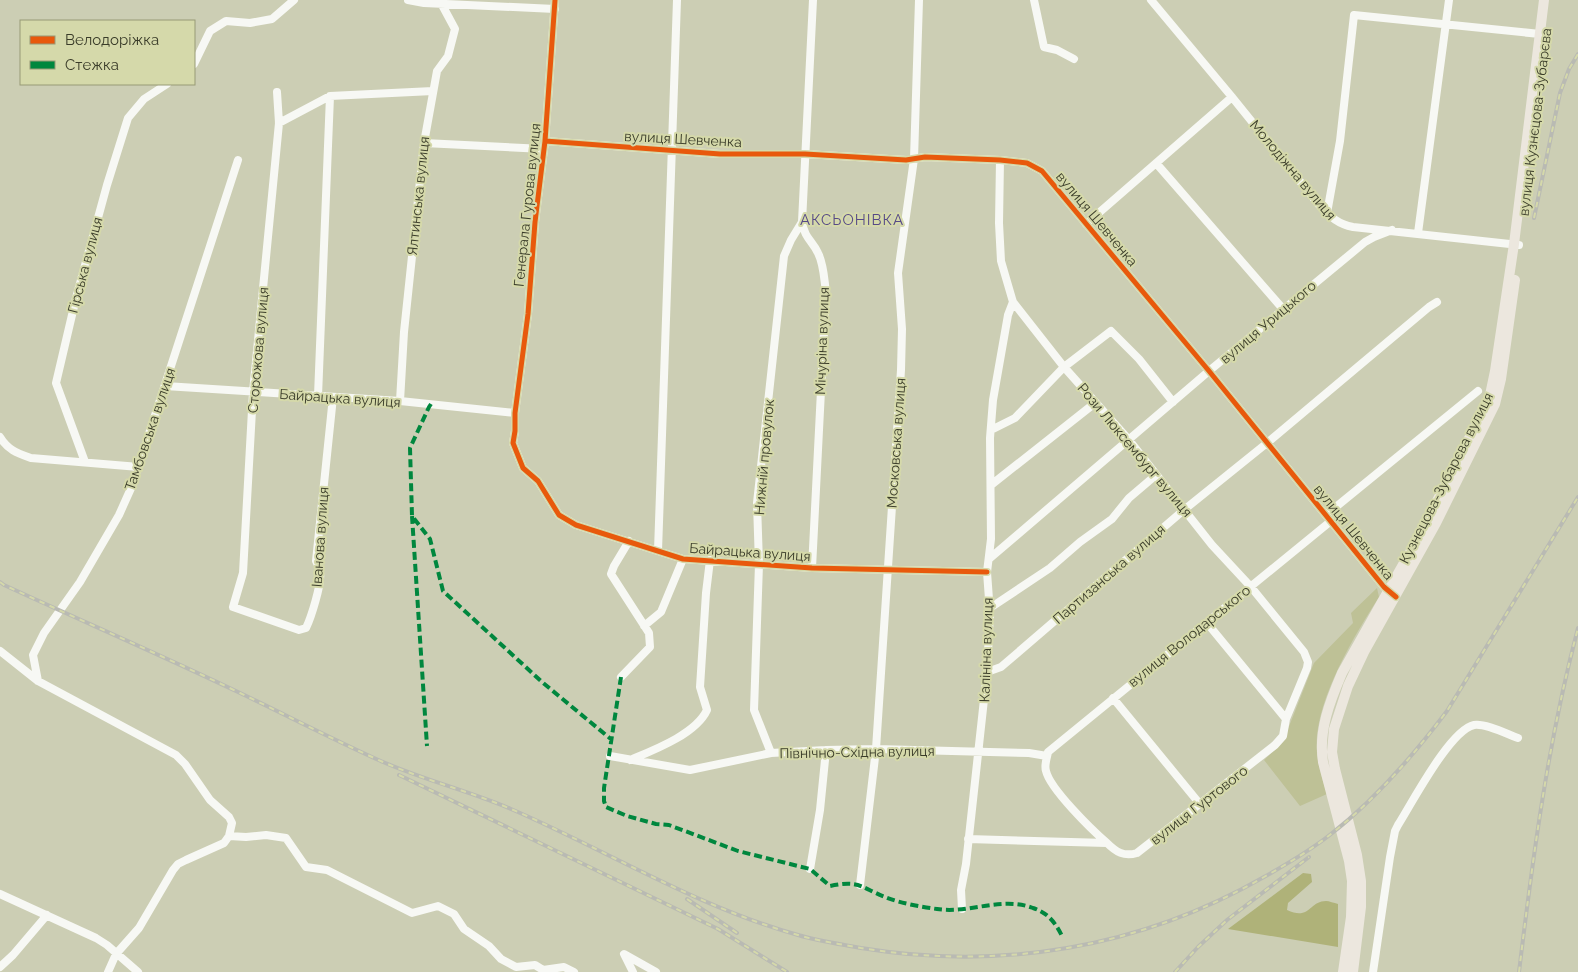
<svg xmlns="http://www.w3.org/2000/svg" width="1578" height="972" viewBox="0 0 1578 972" font-family="Raleway,sans-serif">
  <rect width="100%" height="100%" fill="#ccceb4"/>
  <path fill="#bec196" d="M1377 588 1379 597C1354 636 1312 705 1317 753 1318 767 1323 781 1327 794L1300 806 1264 760 1277 748 1286 734 1314 663 1353 623 1351 613Z"/>
  <path fill="#afb279" d="M1303 873 1311 874 1312 882 1288 903 1287 910C1310 921 1309 901 1326 901 1329 901 1334 903 1338 904V947L1228 929Z"/>
  <g fill="none" stroke-linecap="round" stroke-linejoin="round">
    <path stroke="#f7f8f4" stroke-width="8" d="M408 0 424 3 555 9
      M555 0 545 141 535 222 528 314 515 413V431L513 443 523 468 538 481 559 515 576 525 683 559 812 568 987 572
      M1034 0 1044 47 1057 50 1074 59
      M1151 0 1232 97 1319 205C1330 216 1337 224 1353 227L1519 245
      M194 64 210 31 226 21 250 23 272 19 294 0
      M277 92 279 123 253 392 243 573 233 607 299 630 306 628C311 618 322 583 320 573 320 569 318 565 316 561L333 397
      M279 123 330 96 433 91
      M545 141 720 154H805L906 160 925 157 1000 160 1027 163 1042 171 1209 371 1384 587 1392 594
      M424 143 544 149
      M1000 160 999 223 1001 261 1013 302 1064 367 1129 440 1212 545 1251 587 1304 652 1308 662 1307 668 1286 719
      M1156 163 1283 309
      M1327 213 1340 141 1354 15 1540 34
      M1086 224 1232 97
      M1418 233 1449 0
      M165 386 400 401 515 413
      M318 396 330 96
      M400 401 404 332 424 143 437 71 448 56 455 29 441 3V0
      M991 430 1015 418 1064 367 1111 331 1139 359 1173 402
      M0 437C8 450 17 453 31 458L139 467
      M85 462 56 383 76 298 107 185 128 118 144 99 167 84
      M991 485 1095 403
      M1326 515 1478 391
      M658 551 677 0
      M989 559 1209 371 1365 242 1374 237 1392 230
      M812 568 826 292C824 279 824 265 818 253 812 240 805 239 802 222L813 0
      M990 608 1050 568 1080 542 1112 519 1129 498 1156 475
      M644 626 661 612 683 559
      M0 651 38 681 176 755 185 764 210 800 229 817 232 823 229 836 224 843 186 860 178 864 173 870 139 928 116 954 108 972
      M987 672 1001 667 1185 509 1267 443 1429 307 1437 302
      M621 677 650 647 649 633 611 574 614 566 629 541
      M38 681 33 655 44 633 80 582 119 515 132 486 238 160
      M1113 698 1199 803
      M771 753 754 710 759 564 757 503 784 256 791 240 802 222
      M610 756 690 770 771 753 826 750 876 749 1029 753 1047 756
      M630 760C654 750 696 734 707 710L700 687 706 593 710 560
      M229 836 246 837 266 835 286 838 306 867 327 870 412 913 438 906 454 914 464 929 489 946 501 959 516 967 535 965 543 970 564 967 574 972
      M968 839 1107 843C1116 852 1124 857 1137 853L1275 745 1283 736 1286 719 1207 623
      M1107 843C1092 830 1050 789 1046 771 1044 765 1047 758 1048 752L1331 521
      M810 869 820 810 826 750
      M860 885 876 749 901 370 902 329 898 273 914 159 919 0
      M0 894 96 938 107 945 138 972
      M962 909 961 890 966 864 987 672 990 613 987 572 991 539 990 438 993 400 1008 315 1013 302
      M0 967 13 955 47 915
      M633 972 624 954 656 972
      M1373 972 1390 857 1395 831 1398 825C1412 803 1450 730 1474 725 1485 723 1507 734 1518 738"/>
    <path stroke="#ece7de" stroke-width="10" d="M1343 972 1351 917 1352 881 1349 861 1323 762C1318 731 1330 701 1342 673L1418 538 1480 417 1490 395 1495 371 1514 244 1544 0
      M1353 972 1361 907V881L1357 855 1335 769 1332 752 1334 729 1348 686 1364 652 1436 523 1495 404 1501 379 1515 280"/>
    <defs>
      <path id="rail" d="M1534 218 1560 93 1569 69 1578 54
        M0 582 4 585C82 621 161 655 238 692 286 715 334 740 383 762 424 780 469 791 511 809 606 850 697 907 798 935 818 941 840 944 861 948 1001 971 1140 948 1264 877 1287 864 1311 850 1331 834 1376 799 1413 756 1447 711L1578 497
        M399 775 718 929 787 972
        M687 899 737 933
        M1175 972 1198 947 1227 920 1309 857
        M1519 972C1533 856 1548 741 1578 628"/>
    </defs>
    <use href="#rail" stroke="#b9bab3" stroke-width="4"/>
    <use href="#rail" stroke="#d5d9aa" stroke-width="2" stroke-dasharray="5.5" stroke-linecap="butt"/>
    <path stroke="#00873e" stroke-width="4" stroke-dasharray="8 4" stroke-linecap="butt" d="M431 404 429 407 410 448 412 516 430 539 443 591 542 682 612 740
      M412 516 427 746
      M621 677 604 788V801L606 807 627 816 656 824 669 825 738 851 810 869 830 886C860 880 860 887 885 897 899 903 922 907 937 909 969 914 1001 896 1033 908 1048 913 1055 922 1062 936"/>
    <defs>
      <path id="cycleway" d="M555 0 545 141 535 222 528 314 515 413V431L513 443 523 468 538 481 559 515 576 525 683 559 812 568 987 572
        M545 141 720 154H805L906 160 925 157 1000 160 1027 163 1042 171 1209 371 1384 587 1396 597"/>
    </defs>
    <use href="#cycleway" stroke="#d5d9aa" stroke-width="8"/>
    <use href="#cycleway" stroke="#e8590c" stroke-width="5"/>
  </g>
  <g text-anchor="middle" stroke-width="4" stroke-linejoin="round" paint-order="stroke">
    <g font-size="14" fill="#3a3c29" stroke="#d5d9aa">
      <text transform="translate(1535 122) rotate(-83)" y="5">вулиця Кузнєцова-Зубарєва</text>
      <text transform="translate(683 139) rotate(3)" y="5">вулиця Шевченка</text>
      <text transform="translate(1293 170) rotate(50)" y="5">Молодіжна вулиця</text>
      <text transform="translate(418 196) rotate(-84)" y="5">Ялтинська вулиця</text>
      <text transform="translate(527 205) rotate(-84)" y="5">Генерала Гурова вулиця</text>
      <text transform="translate(1097 219) rotate(50)" y="5">вулиця Шевченка</text>
      <text transform="translate(85 265) rotate(-75)" y="5">Гірська вулиця</text>
      <text transform="translate(1268 322) rotate(-40)" y="5">вулиця Урицького</text>
      <text transform="translate(822 341) rotate(-88)" y="5">Мічуріна вулиця</text>
      <text transform="translate(258 350) rotate(-85)" y="5">Сторожова вулиця</text>
      <text transform="translate(340 398) rotate(4)" y="5">Байрацька вулиця</text>
      <text transform="translate(150 429) rotate(-71)" y="5">Тамбовська вулиця</text>
      <text transform="translate(896 443) rotate(-86)" y="5">Московська вулиця</text>
      <text transform="translate(1135 450) rotate(50)" y="5">Рози Люксембург вулиця</text>
      <text transform="translate(764 457) rotate(-85)" y="5">Нижній провулок</text>
      <text transform="translate(1446 478) rotate(-63)" y="5">Кузнецова-Зубарєва вулиця</text>
      <text transform="translate(1354 532) rotate(51)" y="5">вулиця Шевченка</text>
      <text transform="translate(320 537) rotate(-86)" y="5">Іванова вулиця</text>
      <text transform="translate(750 552) rotate(4)" y="5">Байрацька вулиця</text>
      <text transform="translate(1109 574) rotate(-41)" y="5">Партизанська вулиця</text>
      <text transform="translate(1189 636) rotate(-39)" y="5">вулиця Володарського</text>
      <text transform="translate(986 650) rotate(-88)" y="5">Калініна вулиця</text>
      <text transform="translate(857 752) rotate(-1)" y="5">Північно-Східна вулиця</text>
      <text transform="translate(1199 805) rotate(-38)" y="5">вулиця Гуртового</text>
    </g>
    <g font-size="15" letter-spacing="1" fill="#564987" stroke="#d5d9aa">
      <text x="852" y="225">АКСЬОНІВКА</text>
    </g>
  </g>
  <rect x="20" y="20" width="175" height="65" fill="#d5d9aa" stroke="#979a76"/>
  <rect x="30" y="36" width="25" height="8" fill="#e8590c" stroke="#979a76"/>
  <text x="65" y="45" font-size="15" fill="#3a3c29">Велодоріжка</text>
  <rect x="30" y="61" width="25" height="8" fill="#00873e" stroke="#979a76"/>
  <text x="65" y="70" font-size="15" fill="#3a3c29">Стежка</text>
</svg>
